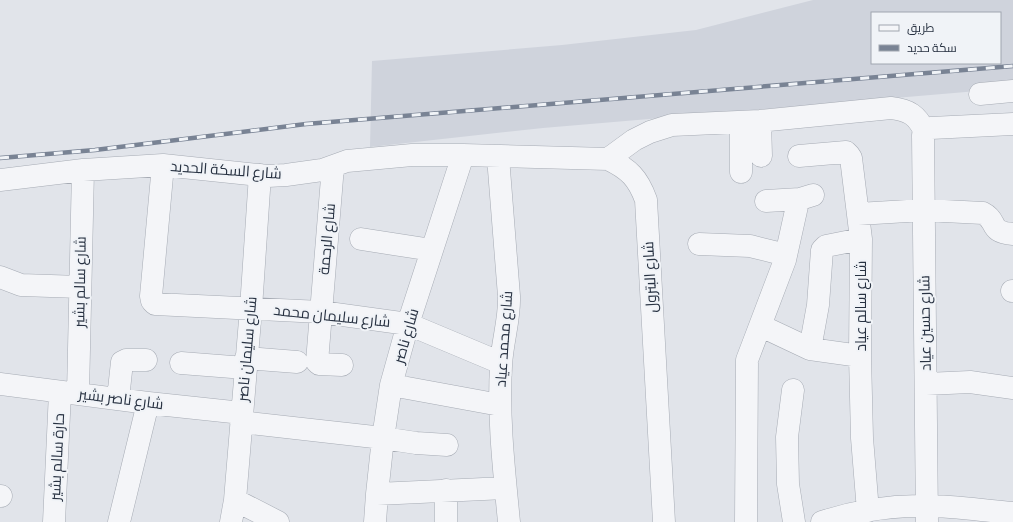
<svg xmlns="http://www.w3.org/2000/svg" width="1013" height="522" viewBox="0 0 1013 522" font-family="Commissioner,Cairo,sans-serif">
  <rect width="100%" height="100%" fill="#e1e4ea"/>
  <path fill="#cfd3dc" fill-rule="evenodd" d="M813 0H1013V88L543 128 370 147 372 61 562 45 696 30ZM872 13H1000V63H872Z"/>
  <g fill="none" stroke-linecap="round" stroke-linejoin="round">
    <defs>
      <path id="minor" d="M980 94 1013 91
        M760 121 761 156
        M741 122V172
        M799 156 846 152 849 155 851 158 861 239 860 356 862 438 868 511
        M498 157 509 296C510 319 502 342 501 366 498 418 504 470 509 522
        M608 159 634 140 650 132 672 125 760 121 891 108C909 110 917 115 925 132
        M163 165 151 296 152 301 155 304 321 312 408 324 501 363
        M333 166 317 362 319 364 342 365
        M0 180 83 170 163 165 268 176 286 175 322 170 347 161 412 155H463L608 159C629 169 638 178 646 200L664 522
        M766 201 800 199
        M858 214 924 210 983 213C999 221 987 232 1013 234
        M361 239 432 250
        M699 244 750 246 786 255
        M0 277 21 285 80 287
        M1012 291H1013
        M761 326 810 349 860 356
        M810 349 818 305 822 250 826 246 861 239
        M246 358 297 362
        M181 363 245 368
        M0 384 148 403 242 413
        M926 384 970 382 1013 388
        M391 385 500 405
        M793 390 787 437 788 484 794 522
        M78 394 83 170
        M118 399 122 362 126 360H146
        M241 422 383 438 416 443 447 445
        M377 494 505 488
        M0 496H1
        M235 500 278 522
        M54 522 60 392
        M119 522 148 403
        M231 522 235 500 251 308 260 175
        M375 522 377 494 383 438 391 385 408 324 463 155
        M446 522V490
        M746 522 747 360 785 260 797 206 800 199 813 195
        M822 522C855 511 893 505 927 506 956 506 985 511 1013 513
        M927 522 923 135 927 129 931 128 1013 124"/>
    </defs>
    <use href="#minor" stroke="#a6abb4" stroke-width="23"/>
    <use href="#minor" stroke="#f4f5f8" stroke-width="22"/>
    <defs>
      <path id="rail" d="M0 158 95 150 306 124 1013 66"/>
    </defs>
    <use href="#rail" stroke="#798394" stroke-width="4.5"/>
    <use href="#rail" stroke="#f0f3f7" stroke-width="3" stroke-dasharray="9" stroke-linecap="butt"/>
  </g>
  <g text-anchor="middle" stroke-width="4" stroke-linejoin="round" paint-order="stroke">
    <g font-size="15" fill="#283242" stroke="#f0f3f7">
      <text transform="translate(226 170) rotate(4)" y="5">شارع السكة الحديد</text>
      <text transform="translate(327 239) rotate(-85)" y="5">شارع الرحمة</text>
      <text transform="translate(650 277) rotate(-93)" y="5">شارع البترول</text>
      <text transform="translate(80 282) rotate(-89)" y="5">شارع سالم بشير</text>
      <text transform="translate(861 306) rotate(-90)" y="5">شارع سالم عياد</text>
      <text transform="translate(332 316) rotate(6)" y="5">شارع سليمان محمد</text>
      <text transform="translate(925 323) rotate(-91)" y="5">شارع حسين عياد</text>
      <text transform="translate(406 336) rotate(-74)" y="5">شارع ناصر</text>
      <text transform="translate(504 339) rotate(-86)" y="5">شارع محمد عياد</text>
      <text transform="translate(247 349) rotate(-85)" y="5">شارع سليمان ناصر</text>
      <text transform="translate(121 399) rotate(7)" y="5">شارع ناصر بشير</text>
      <text transform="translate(57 457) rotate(-87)" y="5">حارة سالم بشير</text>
    </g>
  </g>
  <rect x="871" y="12" width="130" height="52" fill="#f0f3f7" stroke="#a0a6af"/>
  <rect x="879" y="25" width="20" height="6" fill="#f4f5f8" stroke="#a0a6af"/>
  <text x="907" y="32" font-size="12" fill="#283242">طريق</text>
  <rect x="879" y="45" width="20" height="6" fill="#798394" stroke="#a0a6af"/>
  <text x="907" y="52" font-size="12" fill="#283242">سكة حديد</text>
</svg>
